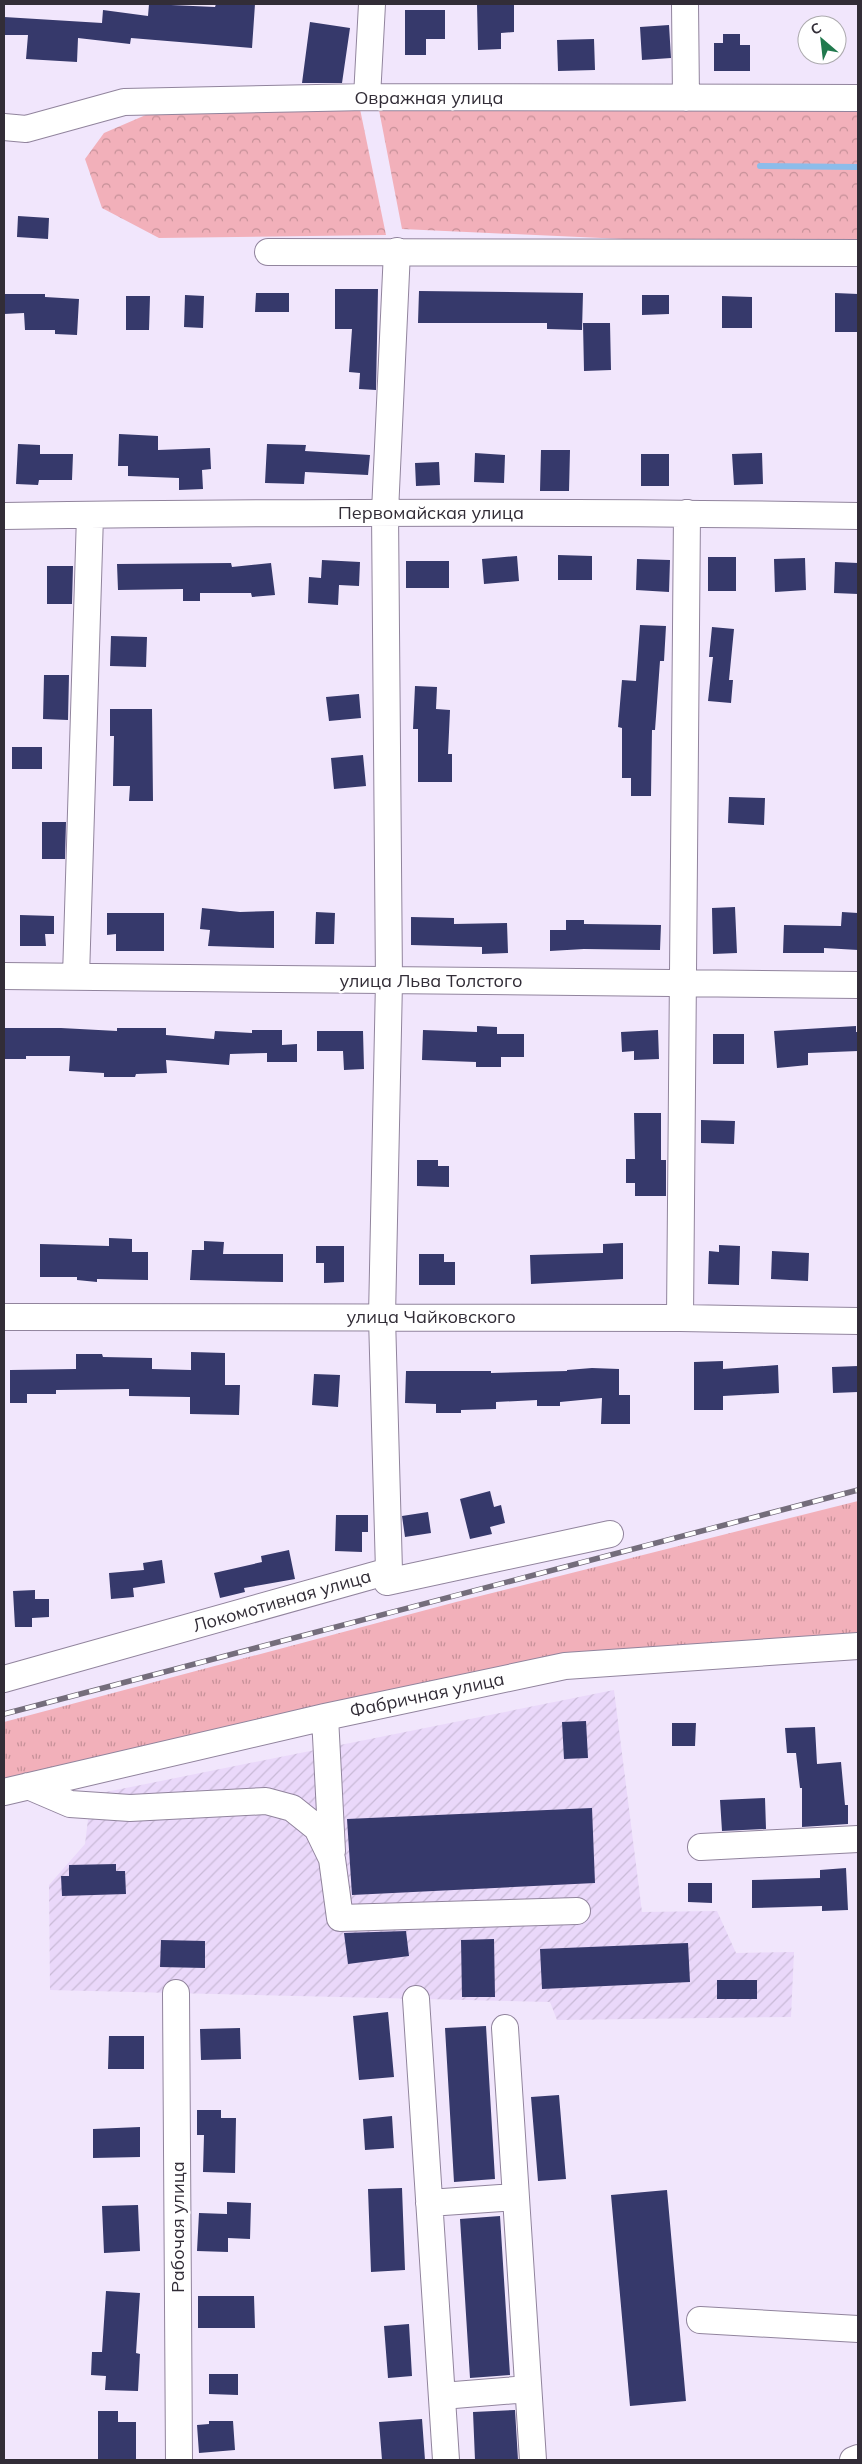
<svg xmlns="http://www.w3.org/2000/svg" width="862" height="2464" viewBox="0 0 862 2464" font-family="Mulish,sans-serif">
  <defs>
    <pattern id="industrial-furrows" width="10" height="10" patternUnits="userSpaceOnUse" patternTransform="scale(1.25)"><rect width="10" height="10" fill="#ead8fa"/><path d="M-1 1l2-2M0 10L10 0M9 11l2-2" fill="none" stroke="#c9bad7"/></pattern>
    <pattern id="grass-tufts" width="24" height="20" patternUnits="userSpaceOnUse" patternTransform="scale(1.25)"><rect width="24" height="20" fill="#f2b0ba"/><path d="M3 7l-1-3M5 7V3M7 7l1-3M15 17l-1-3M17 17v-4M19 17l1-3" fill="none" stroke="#c59098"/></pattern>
    <pattern id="forest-crowns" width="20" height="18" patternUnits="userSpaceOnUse" patternTransform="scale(1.25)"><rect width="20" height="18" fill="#f2b0ba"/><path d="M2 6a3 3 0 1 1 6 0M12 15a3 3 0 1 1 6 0" fill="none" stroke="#c59098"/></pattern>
  </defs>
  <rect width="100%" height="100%" fill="#f1e6fc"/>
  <path fill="url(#industrial-furrows)" d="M614 1690 642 1912 717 1911 736 1953 794 1952 791 2017 557 2020 550 2002 50 1990 49 1885 85 1844 91 1795Z"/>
  <path fill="url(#grass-tufts)" d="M858 1501V1633L564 1659 4 1781V1722L456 1602Z"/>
  <path fill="url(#forest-crowns)" d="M674 103H858V241L712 243 402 229 379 110Z
    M360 109 386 235 159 238 102 208 85 159 104 133 155 111Z"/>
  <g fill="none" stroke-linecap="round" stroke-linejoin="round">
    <path stroke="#8cbcea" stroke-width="6" d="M760 166 858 167"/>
  </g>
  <path fill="#36396b" d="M149 4 215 7 216 4H255L252 48 131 38 130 44 78 38 77 62 26 59 28 35H4V17L102 23 103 10 148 16Z
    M477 4H514V32L501 33V49L478 50Z
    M405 10H445V39H426V55H405Z
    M310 22 350 28 342 83H302Z
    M669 25 671 58 642 60 640 27Z
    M723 34H740V45H750V71H714V43H723Z
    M594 39 595 70 558 71 557 40Z
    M18 216 49 218 48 239 17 237Z
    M335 289H378L376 390 359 389 360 373 349 372 352 329H335Z
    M419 291 583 293 582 330 547 329V323H418Z
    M256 293H289V312H255Z
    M835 293 858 294V332H835Z
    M4 294H45V297L79 299 77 335 55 334V330H25L24 313 4 314Z
    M185 295 204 296 203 328 184 327Z
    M642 295H669V314L642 315Z
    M126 296H150L149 330H126Z
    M722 296 752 297V328H722Z
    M583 323H610L611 370 584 371Z
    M119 434 158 436V450L210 448 211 469 202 470 203 489 179 490V478L128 476V466H118Z
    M18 444 40 445V454H73L72 480H39L38 485 16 484Z
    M267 444 306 445 305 451 370 455 368 475 305 472 304 484 265 483Z
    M541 450H570L569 491H540Z
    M475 453 505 455 504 483 474 482Z
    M762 453 763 484 734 485 732 454Z
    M641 454H669V486H641Z
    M439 462 440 485 416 486 415 463Z
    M558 555 592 556V580H558Z
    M517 556 519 581 484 584 482 559Z
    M708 557H736V591H708Z
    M805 558 806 590 775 592 774 559Z
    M637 559 670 560 669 592 636 590Z
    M322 560 360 562 359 586 339 585 338 605 308 603 309 577 321 578Z
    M406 561H449V588H406Z
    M835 562 858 563V594L834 593Z
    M231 563 232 567 271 563 275 595 252 597 251 593H200V601H183V589L118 590 117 564Z
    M47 566H73L72 604H47Z
    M640 625 666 626 664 661H660L655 730H652L651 796H631V778H622V728L618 727 622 680 636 681Z
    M712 627 734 629 729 680H733L731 703 708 701 713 657H709Z
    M111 636 147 637 146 667 110 666Z
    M44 675H69L68 720 43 719Z
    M415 686 437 687 436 709 450 710 448 754H452V782H418V729H413Z
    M359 694 361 718 329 721 326 697Z
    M110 709H152L153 801H129L130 786H113L114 736H110Z
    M12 747H42V769H12Z
    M363 755 366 786 334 789 331 758Z
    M729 797 765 798 764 825 728 823Z
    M42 822H66L65 859H42Z
    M735 907 737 953 713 954 712 908Z
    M202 908 240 912 274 911V948L208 946 210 930 200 929Z
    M316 912 335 913 334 944H315Z
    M842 912 858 913V950L824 948V953H783L784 925 841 926Z
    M107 913H164V951H116V934L107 935Z
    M20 915 54 916V934H45L46 946H20Z
    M411 917 454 918V924L507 923 508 953 482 954V947L411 945Z
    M566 920H584V924L661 925 660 950 584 949 550 951V930H566Z
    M477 1026 497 1027V1034H524V1057H501V1067H476V1062L422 1060 423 1030 477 1032Z
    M856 1026V1032H858V1051L808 1053V1065L777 1068 774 1031Z
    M4 1028H61L117 1031V1028H166V1035L214 1039 215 1031 252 1033V1030H282V1045L297 1044V1062H267V1053L230 1054 229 1065 166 1060 167 1073 136 1074 135 1077H104V1073L69 1071 70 1056H26V1059H4Z
    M658 1030 659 1059 634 1060V1051L622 1052 621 1032Z
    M317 1031H363L364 1069 344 1070 343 1051H317Z
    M713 1034H744V1064H713Z
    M634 1113H661V1160H666V1196H635V1183H626V1159H635Z
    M701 1120 735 1121 734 1144 701 1143Z
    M417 1160H438V1166H449V1187L417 1186Z
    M109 1238 132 1239V1252H148V1280L97 1279V1282L77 1280V1277H40V1244L109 1246Z
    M204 1241 224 1242 223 1254H283V1282L190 1280 192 1250H204Z
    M623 1243V1279L531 1284 530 1255 603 1253V1244Z
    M719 1245 740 1246 739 1285 708 1284 709 1251 719 1252Z
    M316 1246H344V1282L324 1283V1263H316Z
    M772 1251 809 1253 808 1281 771 1279Z
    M419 1254H444V1262H455V1285H419Z
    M191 1352 225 1353V1385H240L239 1415 190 1414V1397L129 1396V1389L56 1390V1394H27V1403H10V1370L76 1369V1354H102L103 1357 152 1358V1369L191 1370Z
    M723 1361V1369L778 1365 779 1393 723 1396V1410H694V1362Z
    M858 1366V1392L833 1393 832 1367Z
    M592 1368 619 1369V1395H630V1424H601L602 1398 560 1402V1406H537V1400L496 1402V1409L461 1410V1413H436V1404L405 1403 406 1371H491V1373L567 1371V1370Z
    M314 1374 340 1375 338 1407 312 1405Z
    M490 1491 494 1507 501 1505 505 1523 490 1527 492 1534 470 1539 460 1499Z
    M428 1512 431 1533 405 1537 402 1516Z
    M336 1515H368V1532H362V1552L335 1551Z
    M289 1550 295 1579 244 1588 245 1592 220 1598 214 1573 262 1562 261 1556Z
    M162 1560 165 1583 133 1588 134 1597 111 1599 109 1573 144 1570 143 1563Z
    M35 1590V1599H49V1617L32 1618V1627H15L13 1591Z
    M586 1721 588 1758 564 1759 562 1722Z
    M672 1723H696L695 1746H672Z
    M815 1727 817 1764 841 1762 845 1805H848V1824L802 1827V1788H800L796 1753H787L785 1728Z
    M765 1798 766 1829 722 1831 720 1800Z
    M592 1808 595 1883 352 1895 347 1819Z
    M116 1864V1871H125L126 1894 62 1896 61 1876H69V1865Z
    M846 1868 848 1910 822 1911V1906L752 1908V1880L820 1878V1870Z
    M688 1883H712V1903L688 1902Z
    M406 1931 409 1956 348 1964 344 1933Z
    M494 1939 495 1997H462L461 1940Z
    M161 1940 205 1941V1968L160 1967Z
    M688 1943 690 1982 542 1989 540 1949Z
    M717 1980H757V1999H717Z
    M388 2012 394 2077 359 2080 353 2016Z
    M486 2026 495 2179 454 2182 445 2028Z
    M240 2028 241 2059 201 2060 200 2029Z
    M109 2036H144V2069H108Z
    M559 2095 566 2179 538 2181 531 2097Z
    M197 2110H221V2118H236L235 2173 203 2172 204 2135H197Z
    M392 2116 394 2148 365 2150 363 2119Z
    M140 2127V2157L93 2158V2129Z
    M402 2188 405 2270 371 2272 368 2189Z
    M667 2190 686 2401 630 2406 611 2195Z
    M227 2202 251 2203 250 2239 228 2238V2252L197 2251 199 2213 227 2214Z
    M138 2205 140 2251 104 2253 102 2206Z
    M500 2216 510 2375 470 2378 460 2219Z
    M106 2291 140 2293 136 2353 140 2354 138 2391 105 2390 106 2376 91 2375 92 2352H102Z
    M198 2296H254L255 2328H198Z
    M409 2324 412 2376 388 2378 384 2326Z
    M209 2374H238V2395L209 2394Z
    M515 2410 518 2460H475L473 2412Z
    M98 2411H118V2422H136V2460H98Z
    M422 2419 425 2460H382L379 2422Z
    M209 2421H233L235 2450 199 2453 197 2425 209 2424Z"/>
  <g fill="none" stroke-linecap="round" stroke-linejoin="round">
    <defs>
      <path id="minor" d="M685 4 686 98
        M367 97 372 4
        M4 127 26 129 124 102 367 97 858 98
        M268 252 858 253
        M4 516C289 512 573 511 858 516
        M4 976 858 985
        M76 977 90 515
        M4 1317 680 1318 858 1321
        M680 1318 687 513
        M389 1571 382 1317 389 981 385 512 397 251
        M4 1679 389 1571 387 1582 610 1534
        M325 1717 332 1851
        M28 1786 70 1804 130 1808 266 1801 292 1808 317 1828 332 1859 340 1918 577 1911
        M4 1792 325 1717 565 1666 858 1646
        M701 1847 858 1839
        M176 1993 179 2460
        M416 1999 446 2460
        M505 2028 533 2460
        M429 2203 515 2197
        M700 2320 858 2329
        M442 2396 528 2389
        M853 2460 858 2458"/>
    </defs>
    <use href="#minor" stroke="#91849d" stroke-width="28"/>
    <use href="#minor" stroke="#fff" stroke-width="26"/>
    <defs>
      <path id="rail" d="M4 1714 858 1490"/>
    </defs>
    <use href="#rail" stroke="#746d7b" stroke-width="5.5"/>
    <use href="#rail" stroke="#fff" stroke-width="4" stroke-dasharray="11" stroke-linecap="butt"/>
  </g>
  <g text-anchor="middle" stroke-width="5" stroke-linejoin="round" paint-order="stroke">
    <g font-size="18" fill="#322d37" stroke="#fff">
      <text x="429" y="104">Овражная улица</text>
      <text x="431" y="519">Первомайская улица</text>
      <text x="431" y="987">улица Льва Толстого</text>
      <text x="431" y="1323">улица Чайковского</text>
      <text transform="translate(282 1601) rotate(-16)" y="6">Локомотивная улица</text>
      <text transform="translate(427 1695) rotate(-12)" y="6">Фабричная улица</text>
      <text transform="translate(178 2227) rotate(-90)" y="6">Рабочая улица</text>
    </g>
  </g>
  <rect width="862" height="2464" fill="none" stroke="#322d37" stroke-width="10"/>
  <g transform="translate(822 40) rotate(332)"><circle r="24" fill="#ffffff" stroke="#adabaf"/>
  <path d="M0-4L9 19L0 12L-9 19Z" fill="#20794d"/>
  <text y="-8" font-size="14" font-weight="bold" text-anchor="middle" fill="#322d37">С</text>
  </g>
</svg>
